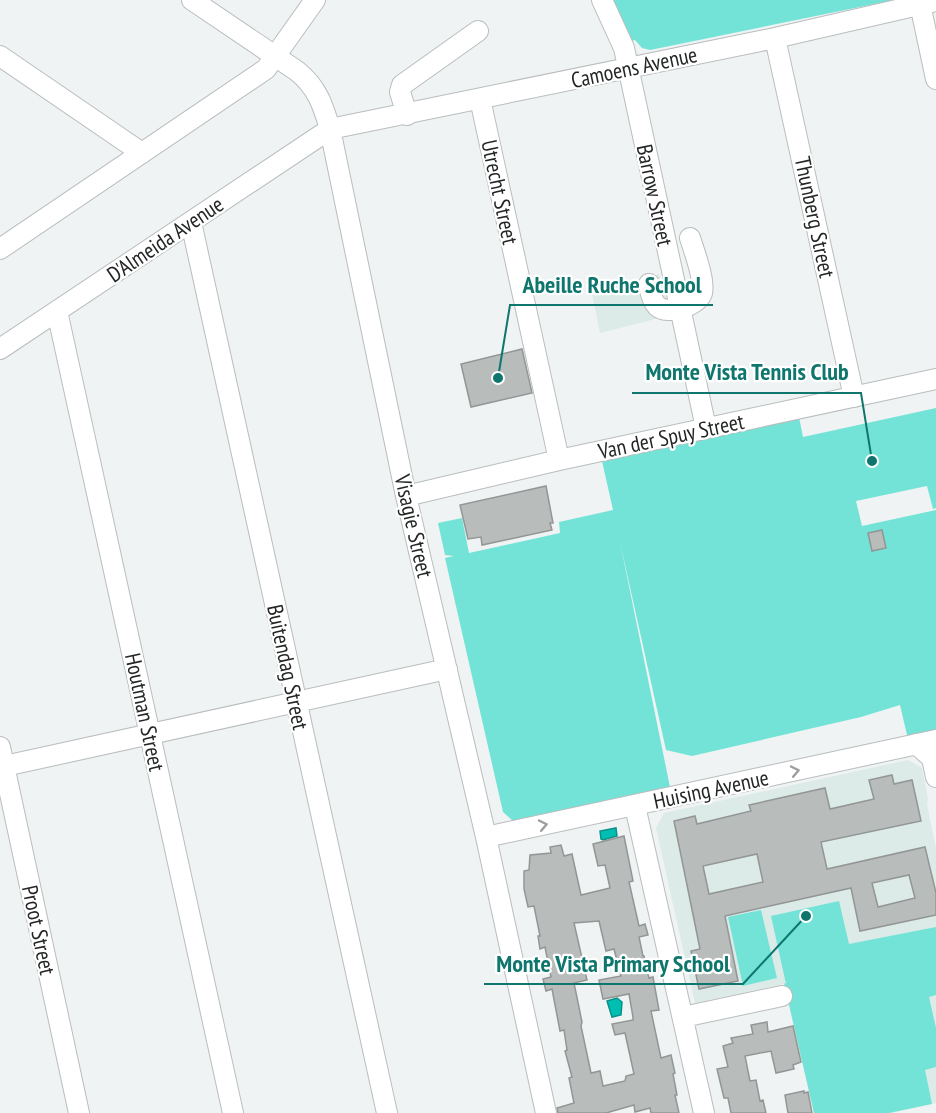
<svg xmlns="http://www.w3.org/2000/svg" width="936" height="1113" viewBox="0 0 936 1113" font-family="'PT Sans Narrow',sans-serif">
  <rect width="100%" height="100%" fill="#eff3f3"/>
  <path fill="#dceae8" d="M659 274 671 315 600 333 592 293Z
    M908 760 922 768 928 799 927 805 936 848V1103L891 1113H814L784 984 695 1003 656 828 664 813Z"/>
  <path fill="#74e3d7" d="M611 0H894L650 50 642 48 635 40 632 41Z
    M936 408V508L933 509 927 486 856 501 862 526 936 510V733L908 739 900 705 861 717 692 756 666 750 620 542 670 787 513 821 503 812 445 558 454 556 445 555 438 523 462 518 469 553 560 533 559 522 613 510 602 461 799 417 803 437Z
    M839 901 849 944 936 927V995L929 997 936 1028V1067L925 1070 932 1104 889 1113H814L784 983 786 984 771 916Z
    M761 910 777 978 743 986 728 917Z"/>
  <path fill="#00bfb2" stroke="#0b9188" stroke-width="1.5" d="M616 828 617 836 603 840 601 839 600 831Z
    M617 998 622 1002 621 1015 612 1017 607 1001Z"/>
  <path fill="#b8bcbb" stroke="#929695" stroke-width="1.5" fill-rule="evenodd" d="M522 349 532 393 471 407 461 364Z
    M546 486 553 523H550L552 530 482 545 481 537 468 539 460 505Z
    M882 530 886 548 872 551 868 533Z
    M892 775 894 784 912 780 921 821 821 842 827 869 925 847 936 893V915L860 931 851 888 725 916 738 981 699 989 691 951 700 949 674 821 695 816 697 824 751 811 749 805 825 788 830 809 874 799 869 780ZM757 854 763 882 709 894 703 866ZM909 875 915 898 878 907 872 883Z
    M624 836 633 881 629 882 639 926 645 924 648 935 639 937 643 956H644L649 978 653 977 659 1010 651 1011 661 1058 671 1055 675 1073 673 1074 677 1095H675L679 1113H651L650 1108 635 1112 634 1105 606 1113H558L557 1108 574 1103 569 1078 572 1077 565 1051 567 1050 564 1030 560 1031 552 989 546 991 543 979 551 977 545 947 540 949 538 936H540L534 906 528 907 524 889V871L529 870 530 855 551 853 550 847 561 845 564 856 572 854 581 895 610 888 605 865 598 866 593 844ZM599 921 606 951 614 949 621 976 599 980 603 999 629 994 633 1017V1020L612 1024 615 1035 625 1033 634 1074 626 1076 625 1081 603 1086 600 1071 591 1073 581 1026 582 1022 574 983 587 980 574 923Z
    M767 1022 768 1032 793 1026 801 1062 793 1065 794 1069 776 1073 771 1051 745 1056 750 1081 756 1080 760 1101 763 1100 766 1113H731L728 1098H724L717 1069 728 1067 723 1046 733 1043 731 1038 753 1034 751 1025Z
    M804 1091V1093L808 1092 812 1113H788L785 1095Z"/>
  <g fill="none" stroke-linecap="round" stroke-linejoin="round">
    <defs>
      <path id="minor" d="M192 0 297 71C317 87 323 105 330 129L406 496 486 837 546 1113
        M602 0 624 48 706 428
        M920 4 936 79
        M775 38 854 397
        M0 56 142 153
        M480 99 559 460
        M407 115 400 92 402 85 478 31
        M191 222 387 1113
        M0 249 266 69 315 0
        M649 284C650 291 652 301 657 306 668 316 698 306 702 293 705 279 694 251 690 238
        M57 311 233 1113
        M0 349 330 129 775 38 936 1
        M406 496 559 460 936 379
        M916 744 932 758 936 777
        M0 747 79 1113
        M0 767 447 669
        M635 806 704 1113
        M486 837 936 740
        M683 1017 782 996"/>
    </defs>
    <use href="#minor" stroke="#b9bdbd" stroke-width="22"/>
    <use href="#minor" stroke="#fff" stroke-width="20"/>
  </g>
  <defs><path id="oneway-chevron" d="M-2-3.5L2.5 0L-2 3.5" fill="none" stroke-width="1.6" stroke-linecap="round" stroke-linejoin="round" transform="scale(1.5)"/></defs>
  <g stroke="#9c9d9d">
    <use href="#oneway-chevron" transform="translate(795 771) rotate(-12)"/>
    <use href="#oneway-chevron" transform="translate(543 825) rotate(-12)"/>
  </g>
  <g text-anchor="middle" stroke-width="4.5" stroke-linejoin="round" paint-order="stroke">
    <g font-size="22" fill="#242626" stroke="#fff">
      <text transform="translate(634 67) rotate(-12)" y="8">Camoens Avenue</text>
      <text transform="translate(500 192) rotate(78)" y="8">Utrecht Street</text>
      <text transform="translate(655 195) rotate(78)" y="8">Barrow Street</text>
      <text transform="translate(815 217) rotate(78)" y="8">Thunberg Street</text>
      <text transform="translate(165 239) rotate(-34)" y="8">D'Almeida Avenue</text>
      <text transform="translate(671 436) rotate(-12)" y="8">Van der Spuy Street</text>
      <text transform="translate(414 526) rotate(77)" y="8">Visagie Street</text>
      <text transform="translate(288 667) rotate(78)" y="8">Buitendag Street</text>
      <text transform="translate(145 712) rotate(78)" y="8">Houtman Street</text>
      <text transform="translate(711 789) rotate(-12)" y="8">Huising Avenue</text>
      <text transform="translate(39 930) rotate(78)" y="8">Proot Street</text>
    </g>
  </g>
  <path fill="none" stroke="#0f766e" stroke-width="2" d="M498 378L510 305H713M872 461L861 393H632M806 916L743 984H484"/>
  <g fill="#0f766e" stroke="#fff" stroke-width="2">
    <circle cx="498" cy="378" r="6"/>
    <circle cx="872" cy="461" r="6"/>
    <circle cx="806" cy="916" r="6"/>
  </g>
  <g font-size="24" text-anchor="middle" font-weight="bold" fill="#0f766e" stroke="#fff" stroke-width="4.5" stroke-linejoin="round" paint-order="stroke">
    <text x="612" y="293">Abeille Ruche School</text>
    <text x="747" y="380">Monte Vista Tennis Club</text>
    <text x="613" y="972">Monte Vista Primary School</text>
  </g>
</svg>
